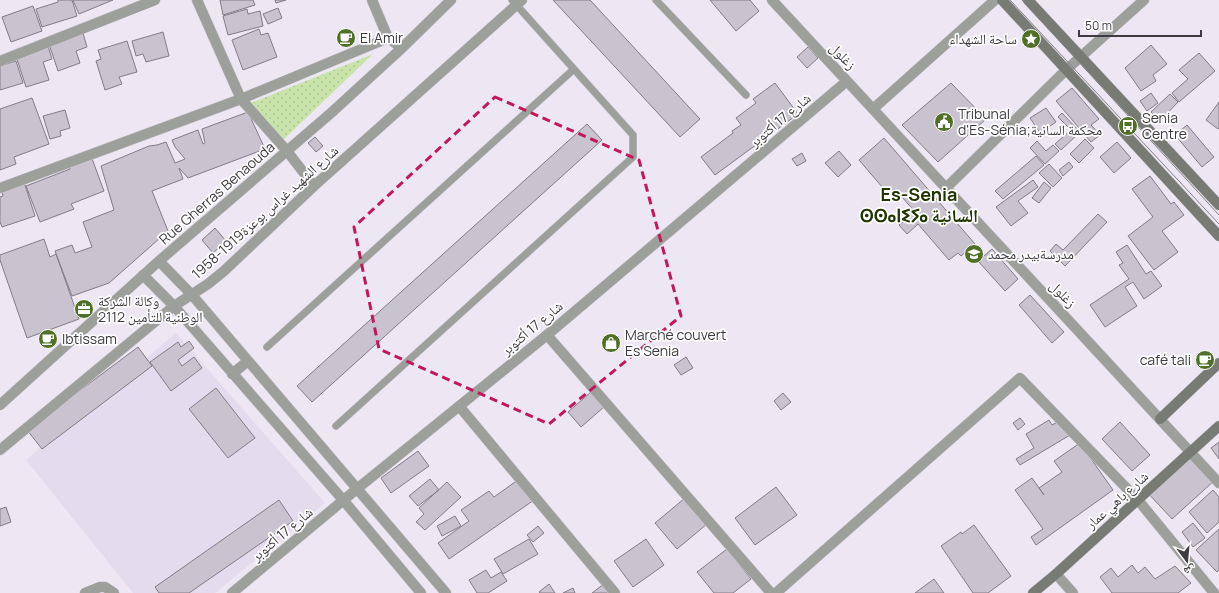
<svg xmlns="http://www.w3.org/2000/svg" width="1219" height="593" viewBox="0 0 1219 593" font-family="Manrope,'Noto Naskh Arabic','Noto Sans Tifinagh',sans-serif">
  <defs>
    <pattern id="park-dots" width="8" height="8" patternUnits="userSpaceOnUse"><rect width="8" height="8" fill="#c8e4ab"/><path d="M2 2h.1M6 6h.1" fill="none" stroke="#adc494" stroke-width="1.8" stroke-linecap="round"/></pattern>
  </defs>
  <rect width="100%" height="100%" fill="#ede7f3"/>
  <path fill="#e5dbef" d="M176 333 325 503 215 593H133L26 460Z"/>
  <path fill="url(#park-dots)" d="M373 54 281 142 251 103Z"/>
  <path fill="#c9c3cf" stroke="#827c87" d="M58 0H72L77 16 42 27 36 9 58 2Z
    M73 0H113L79 14Z
    M220 0H253L255 5 223 15Z
    M275 0H286L276 3Z
    M553 0H590L700 119 680 137Z
    M710 0H750L759 11 736 31Z
    M33 6 42 31 11 42 2 17Z
    M278 8 282 18 268 24 263 14Z
    M247 9 248 14 260 11 263 26 228 35 223 16Z
    M259 29 261 35 268 33 277 57 243 70 232 40Z
    M163 32 169 56 146 62 143 54 136 56 132 41Z
    M83 33 87 47 76 51 80 63 58 71 49 44Z
    M127 41 137 72 119 77 122 84 105 90 96 61 101 59 98 50Z
    M1151 45 1167 64 1153 75 1156 81 1141 91 1125 68Z
    M48 46 52 59 43 62 49 80 26 87 16 56Z
    M808 47 818 58 807 68 797 57Z
    M1199 53 1215 71 1179 102 1172 93 1188 79 1179 70Z
    M16 61 23 83 0 90V66Z
    M775 83 798 114 715 175 701 157 733 133 732 131 741 125 736 118 756 103 753 99Z
    M951 83 986 119 938 162 902 125Z
    M1072 88 1099 119 1091 125 1100 135 1091 142 1056 101Z
    M1151 93 1158 103 1147 111 1140 101Z
    M1170 94 1178 102 1160 121 1151 112Z
    M32 98 49 144 14 157 16 164 0 170V109Z
    M1219 102V128L1218 129 1206 120Z
    M1046 108 1056 122 1040 133 1030 118Z
    M65 110 70 128 60 131 61 136 50 139 43 116Z
    M248 112 265 149 188 178 179 168 183 179 152 191 168 231 109 283 72 296 55 251 72 245 75 253 92 247 83 222 114 210 101 166 149 146 157 145 166 142 175 163 185 159 175 147 172 140 198 130 203 144 205 143 202 129Z
    M1062 113 1080 132 1061 150 1055 144 1071 130 1058 117Z
    M587 124 602 140 312 402 297 386Z
    M1187 125 1214 157 1202 167 1175 135Z
    M315 137 323 146 316 152 308 143Z
    M884 138 975 244 961 256 958 253 949 260 918 224 907 234 899 225 915 212 895 189 889 195 859 160Z
    M1085 139 1094 148 1079 163 1070 154Z
    M1037 141 1046 151 1053 145 1059 151 1045 164 1030 148Z
    M1117 142 1131 158 1114 173 1100 157Z
    M839 151 851 165 838 177 825 163Z
    M802 153 806 161 797 166 792 159Z
    M91 156 104 191 71 204 74 209 40 222 26 186 70 169 68 165Z
    M1036 156 1044 165 1003 199 995 191Z
    M1069 162 1073 167 1063 176 1059 170Z
    M1049 164 1062 178 1053 187 1039 173Z
    M1150 176 1171 204 1174 202 1184 215 1162 231 1178 252 1154 270 1128 236 1153 217 1132 189Z
    M1033 180 1038 187 1018 201 1028 213 1011 226 996 207Z
    M24 182 35 216 2 227 0 222V197L3 196 1 189Z
    M1044 182 1051 188 1039 203 1032 198Z
    M1098 214 1107 222 1065 266 1050 251 1056 244 1063 250Z
    M215 228 226 241 213 253 202 240Z
    M44 239 50 257 56 254 79 319 27 338 0 260V255Z
    M1127 245 1146 274 1151 271 1162 286 1144 299 1133 282 1125 287 1137 306 1105 327 1090 305 1129 279 1119 265 1123 263 1116 252Z
    M992 249 1018 279 1005 291 978 261Z
    M1030 295 1064 332 1052 343 1019 305Z
    M189 341 194 348 178 360 182 366 194 357 202 368 171 391 150 362 178 342 181 347Z
    M138 347 152 366 42 449 27 430Z
    M686 357 693 368 681 375 674 365Z
    M216 388 255 438 228 458 189 409Z
    M591 392 604 407 581 427 568 412Z
    M783 393 791 402 781 410 774 401Z
    M1020 418 1025 424 1018 430 1013 423Z
    M1049 420 1052 425 1061 420 1070 435 1020 465 1016 459 1034 448 1026 434Z
    M1120 422 1150 455 1132 471 1102 439Z
    M1219 442V459L1211 448Z
    M1080 443 1113 490 1036 545 1031 537 1043 529 1015 490 1032 478 1044 495 1039 488 1062 472 1054 461Z
    M418 451 429 466 391 493 381 478Z
    M1190 453 1215 480 1172 519 1147 492Z
    M522 477 537 498 449 559 438 543 469 521 461 510 489 491 494 497Z
    M430 479 439 490 418 506 409 496Z
    M447 482 461 497 425 530 416 522 424 514 419 508Z
    M776 487 797 515 755 545 735 518Z
    M1213 490 1219 497V522L1207 533 1189 512Z
    M685 498 707 524 677 549 655 523Z
    M279 500 293 521 189 593H159L155 587Z
    M6 507 11 522 0 526V509Z
    M455 516 461 526 442 536 437 526Z
    M1193 523 1205 538 1193 547 1182 532Z
    M974 525 1011 576 988 593H973L941 546 961 532 962 534Z
    M538 526 544 533 533 542 527 535Z
    M1219 529V570L1217 572 1196 550Z
    M529 539 538 554 503 574 494 559Z
    M646 539 664 565 633 587 614 561Z
    M727 549 751 579 733 593H714L697 572Z
    M1132 565 1138 573 1145 567 1155 579 1175 566 1191 583 1178 593H1112L1100 577 1111 568 1118 577Z
    M486 570 491 578 501 572 507 581 488 593H477L469 580Z
    M934 579 944 593H915Z
    M605 583 613 593H592Z
    M549 584 555 593H540L539 592Z
    M573 588 575 593H563Z"/>
  <g fill="none" stroke-linecap="round" stroke-linejoin="round">
    <defs>
      <path id="lane" d="M656 0 746 95
        M267 347 574 69
        M336 426 633 157V135L512 0"/>
      <path id="street" d="M197 0 241 99 287 151 314 186
        M372 0 388 38
        M772 0 1219 483
        M0 61 155 0
        M873 109 995 0
        M0 188 241 99 388 38 402 48
        M946 188 1066 70 1144 0
        M159 261 192 295 446 593
        M143 275 174 306 344 501 421 593
        M547 335 771 593
        M232 374 248 361
        M0 405 159 261 331 113 402 48 451 0
        M459 406 615 593
        M0 450 174 306 208 284 224 271 314 186 522 0
        M1056 574 1073 593
        M85 593 100 587H105L114 593
        M232 593 358 488 547 335 847 81
        M776 593 1020 378 1138 500 1214 593"/>
      <path id="secondary" d="M1002 0 1219 236
        M1028 0 1219 205
        M1160 419 1219 363
        M1033 593 1056 574 1219 426"/>
    </defs>
    <use href="#lane" stroke="#cac5cf" stroke-width="8"/>
    <use href="#street" stroke="#cac5cf" stroke-width="11"/>
    <use href="#secondary" stroke="#cac5cf" stroke-width="11"/>
    <use href="#lane" stroke="#9c9f9a" stroke-width="7"/>
    <use href="#street" stroke="#9c9f9a" stroke-width="10"/>
    <use href="#secondary" stroke="#777b74" stroke-width="10"/>
    <path stroke="#837f87" stroke-width="1" d="M1010 0 1219 224
      M1022 0 1219 215"/>
  </g>
  <path fill="none" stroke="#c2185b" stroke-width="3" stroke-dasharray="8 5" stroke-linejoin="round" d="M495 97 639 160 681 316 549 424 379 349 354 227Z"/>
  <defs>
    <symbol id="cafe-disc" viewBox="-11 -11 22 22"><circle r="9.5" fill="#507027" stroke="#fff"/><path d="M-5.5-4.5H6V0H3Q3 3.5 0 3.5H-2.5Q-5.5 3.5-5.5 0ZM3-3.2v2h1.7v-2ZM-6 4.5H4V6H-6Z" fill="#fff"/></symbol>
    <symbol id="sight-disc" viewBox="-11 -11 22 22"><circle r="9.5" fill="#507027" stroke="#fff"/><path d="M0-6L1.8-2.2L6-1.7L2.9 1.2L3.7 5.4L0 3.3L-3.7 5.4L-2.9 1.2L-6-1.7L-1.8-2.2Z" fill="#fff"/></symbol>
    <symbol id="civic-disc" viewBox="-11 -11 22 22"><circle r="9.5" fill="#507027" stroke="#fff"/><path d="M-.6-6.5H3V-4.5H.6V-3L4-1V1h2V6H-6V1h2V-1L-.6-3ZM-1.2 2.5V6h2.4V2.5Z" fill="#fff"/></symbol>
    <symbol id="bus-disc" viewBox="-11 -11 22 22"><circle r="9.5" fill="#507027" stroke="#fff"/><path d="M-5-6H5V4H4V6H2V4H-2V6H-4V4H-5ZM-3.5-4V0h7V-4ZM-3.5 1.2v1.5H-2V1.2ZM2 1.2v1.5H3.5V1.2Z" fill="#fff"/></symbol>
    <symbol id="school-disc" viewBox="-11 -11 22 22"><circle r="9.5" fill="#507027" stroke="#fff"/><path d="M0-5L7-2L0 1L-7-2ZM-4 1L0 2.5L4 1V4Q0 6-4 4Z" fill="#fff"/></symbol>
    <symbol id="office-disc" viewBox="-11 -11 22 22"><circle r="9.5" fill="#507027" stroke="#fff"/><path d="M-6-3h4V-5.5h4V-3h4V5H-6ZM-1-4.5V-3h2v-1.5ZM-6 0V1H6V0Z" fill="#fff"/></symbol>
    <symbol id="shop-disc" viewBox="-11 -11 22 22"><circle r="9.5" fill="#507027" stroke="#fff"/><path d="M-5-2.5h2.3a2.7 3.5 0 0 1 5.4 0H5L5.5 6h-11ZM-1.5-2.5h3a1.5 2.3 0 0 0-3 0Z" fill="#fff"/></symbol>
  </defs>
  <g fill-rule="evenodd">
    <use href="#cafe-disc" x="335" y="27" width="22" height="22"/>
    <use href="#sight-disc" x="1020" y="28" width="22" height="22"/>
    <use href="#civic-disc" x="933" y="111" width="22" height="22"/>
    <use href="#bus-disc" x="1117" y="115" width="22" height="22"/>
    <use href="#school-disc" x="963" y="243" width="22" height="22"/>
    <use href="#office-disc" x="73" y="298" width="22" height="22"/>
    <use href="#cafe-disc" x="37" y="328" width="22" height="22"/>
    <use href="#shop-disc" x="600" y="332" width="22" height="22"/>
    <use href="#cafe-disc" x="1194" y="349" width="22" height="22"/>
  </g>
  <g text-anchor="middle" stroke-width="3.5" stroke-linejoin="round" paint-order="stroke">
    <g font-size="14" fill="#3e3b40" stroke="#fff" text-anchor="start">
      <text x="360" y="43">El Amir</text>
      <text x="1017" y="44" text-anchor="end">ساحة الشهداء</text>
      <text x="958" y="119">Tribunal<tspan x="958" dy="16">d'Es-Sénia;محكمة السانية</tspan></text>
      <text x="1142" y="123">Senia<tspan x="1142" dy="16">Centre</tspan></text>
      <text x="988" y="259">مدرسةبيدر محمد</text>
      <text x="98" y="306">وكالة الشركة<tspan x="98" dy="16">الوطنية للتأمين 2112</tspan></text>
      <text x="625" y="340">Marché couvert<tspan x="625" dy="16">Es Senia</tspan></text>
      <text x="62" y="344">Ibtissam</text>
      <text x="1191" y="365" text-anchor="end">café tali</text>
    </g>
    <g font-size="14" fill="#3e3b40" stroke="#fff">
      <text transform="translate(843 56) rotate(47)" y="5">زغلول</text>
      <text transform="translate(780 120) rotate(-40)" y="5">شارع 17 أكتوبر</text>
      <text transform="translate(217 193) rotate(-41)" y="5">Rue Gherras Benaouda</text>
      <text transform="translate(265 212) rotate(-42)" y="5">شارع الشهيد غراس بوعزة1919-1958</text>
      <text transform="translate(1063 294) rotate(47)" y="5">زغلول</text>
      <text transform="translate(532 328) rotate(-40)" y="5">شارع 17 أكتوبر</text>
      <text transform="translate(1117 500) rotate(-42)" y="5">شارع باهي عمار</text>
      <text transform="translate(282 534) rotate(-40)" y="5">شارع 17 أكتوبر</text>
    </g>
    <g font-size="18" font-weight="bold" fill="#203500" stroke="#fff">
      <text x="919" y="201">Es-Senia<tspan x="919" dy="21">ⵙⵙⴰⵏⵉⵢⴰ السانية</tspan></text>
    </g>
  </g>
  <g transform="translate(1187 561) rotate(164)" stroke="#ffffff" stroke-width="3" paint-order="stroke">
  <path d="M0-3L7 15L0 10L-7 15Z" fill="#3e3b40"/>
  <text y="-6" font-size="11" font-weight="bold" text-anchor="middle" fill="#3e3b40">ش</text>
  </g>
  <path d="M1079 30v6h122v-6" fill="none" stroke="#3e3b40" stroke-width="2"/>
  <text x="1085" y="30" font-size="12" fill="#3e3b40" stroke="#ffffff" stroke-width="3" paint-order="stroke">50 m</text>
</svg>
